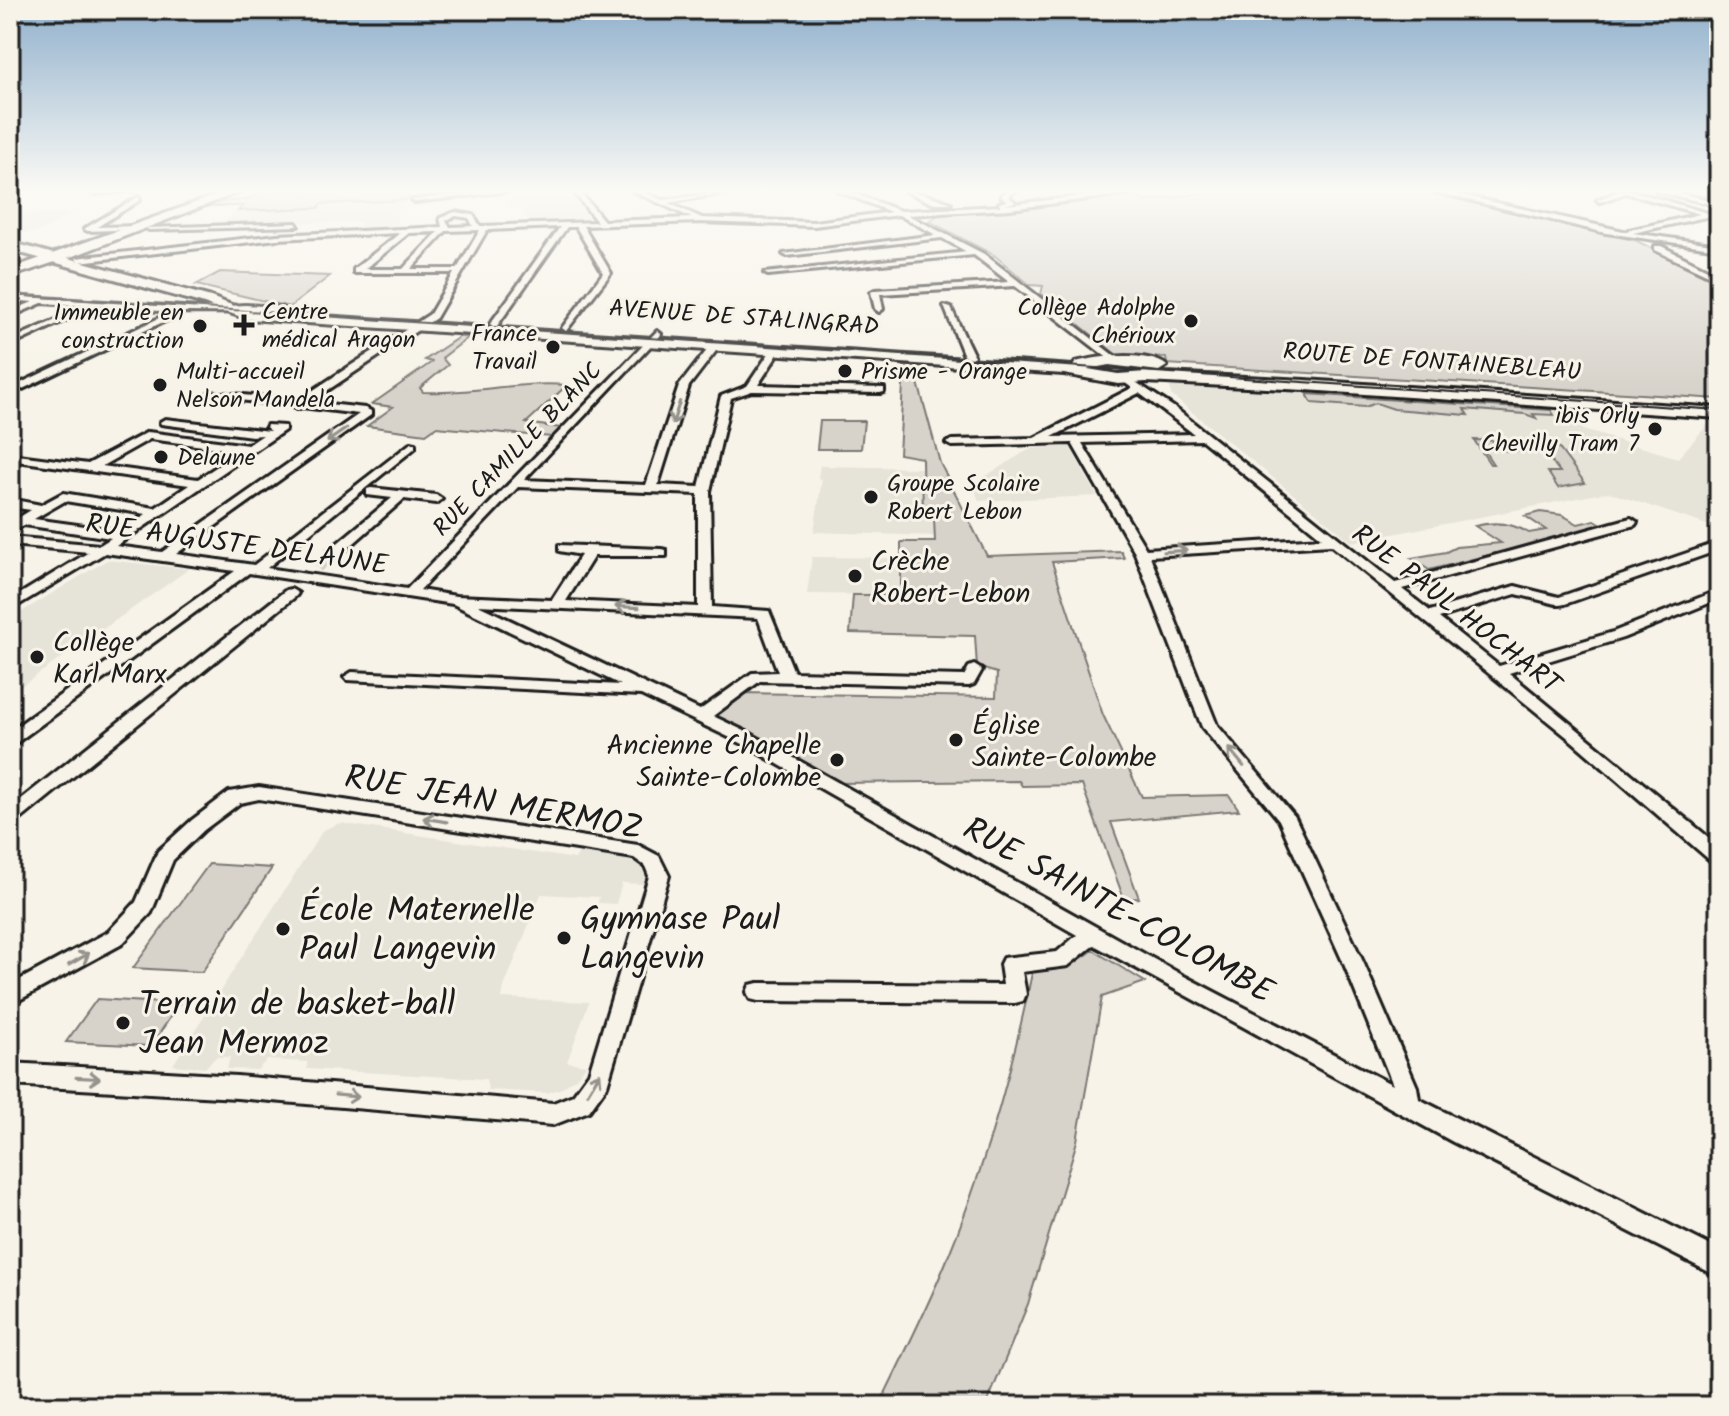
<svg xmlns="http://www.w3.org/2000/svg" width="1729" height="1416" viewBox="0 0 1729 1416" font-family="Kalam,sans-serif">
  <rect width="100%" height="100%" fill="#f7f3e8"/>
  <filter id="ink" filterUnits="userSpaceOnUse"><feTurbulence type="fractalNoise" baseFrequency=".0125" numOctaves="2"/><feDisplacementMap in="SourceGraphic" scale="16" xChannelSelector="R" yChannelSelector="G"/><feConvolveMatrix kernelMatrix="1 2 1 2 8 2 1 2 1" color-interpolation-filters="sRGB"/></filter>
  <g filter="url(#ink)">
    <path fill="#e6e3d9" d="M510 191H569L596 221 531 224 520 208 511 209 506 202 515 201Z
      M406 200 396 212 400 230 354 231 361 224 359 222 219 225 238 211 318 208 322 204Z
      M74 213 40 232 10 233V217L16 214Z
      M1170 384 1578 412 1583 430 1678 458 1711 421 1719 422V529L1608 492 1352 542 1171 395Z
      M1070 447 1097 496 979 501 973 484 1023 453 1033 448Z
      M820 466 923 468V515L934 516V536L814 532 822 479 818 478Z
      M812 557 901 558V595L807 594Z
      M107 560 189 569 10 694V619Z
      M340 823 575 859 581 849 628 857 641 865 645 875 643 884 622 883 616 904 598 903 599 897 541 894 504 987 502 998 589 1002 567 1062 586 1065 577 1077 562 1088 547 1093 488 1090 486 1079 307 1069V1062L267 1060 257 1070 227 1069 230 1057H216L205 1068 173 1065 323 830Z"/>
    <path fill="#d7d3cb" stroke="#7a7874" stroke-width="2" d="M264 191H413L406 200 322 204 318 208 238 211 243 206H204C225 198 246 205 264 191Z
      M1215 191H1425L1637 241 1719 283V399L1167 364 1166 358 1117 355 1041 294 1043 286 1030 285 994 255 929 221 940 214 1020 209 1130 196 1145 201Z
      M220 272 330 276 290 307 196 285Z
      M459 337H469L442 358 448 365 420 388 423 392C472 394 519 381 567 385L526 423 561 428 552 437 436 427 426 434 367 426 393 407 372 404 432 362 425 360Z
      M904 367H917V379L940 463 987 556 1121 551 1124 558 1052 562 1103 715 1142 797 1229 795 1239 810 1111 822 1139 898 1124 899 1082 785 1022 786 1019 781 838 783 713 718 740 693 996 697 997 673 977 667 975 636 850 633 853 595H901V542H935L934 517 923 516 922 458 899 454Z
      M1307 394 1551 410 1554 415 1533 414 1536 418 1525 414 1464 409 1468 415 1394 409 1376 403 1365 407 1312 403Z
      M820 421H864L861 449H817Z
      M1474 440 1504 441 1510 448 1554 451 1553 447H1558L1585 483 1558 488 1548 472H1560L1545 453 1483 449 1493 464H1490Z
      M1540 512 1562 515 1578 524 1595 520 1605 526 1429 570 1411 558 1446 552 1456 547 1501 543 1475 526C1494 521 1512 523 1529 533L1546 530 1525 516Z
      M209 864 272 868 202 972 133 968Z
      M1093 950 1145 982 1102 997 1077 1141 1028 1304 986 1406H879C902 1358 926 1311 946 1262 985 1167 1013 1068 1033 968 1058 968 1074 966 1093 950Z
      M97 999 179 1004 151 1046 66 1042Z"/>
    <g fill="none" stroke-linecap="round" stroke-linejoin="round">
      <path stroke="#d6d3c9" stroke-width="12" stroke-dasharray="12 6" stroke-linecap="butt" d="M317 567 333 554"/>
      <defs>
        <path id="minor" d="M10 191H19L10 194Z
          M95 191H133L93 194Z
          M485 191H509L415 202 412 200Z
          M573 191H579L604 221 692 218 633 191H642L662 200 735 191 668 203 702 218 814 222 891 212 838 191H847L901 211 1000 206 999 203 1007 201 1001 196 1007 191H1015L1008 196 1015 202 1005 205 1128 191H1149L1010 209 908 215 984 254 1117 358 1119 360 1114 363 1015 286 880 294 883 309 879 312 875 309 871 292 875 290 1009 282 974 255 768 275 764 273 967 252 942 238 787 256 783 254 936 235 899 215 814 226 700 222 583 226 611 273 566 331 562 328 603 273 576 227H567L497 326 494 327 490 324 560 227 487 230 436 318 310 402 365 408 371 411V415L176 554 254 565 411 443 415 444V448L267 568 407 589 657 331 661 334 660 336 524 480 646 485 679 386 711 345 719 347 689 386 658 485 699 487 721 396 747 386 772 349 780 351 758 385 884 388V392L880 393 752 391 731 398 710 491 712 607 769 611 794 672 964 676 969 667 974 665 982 670 974 684 969 686 760 681 713 716 753 735 1184 976 1393 1085 1344 964 1279 820 1202 727 1135 553 1072 443 952 446 946 443 952 440 1034 438 1132 388 1120 379 1128 377 1175 408 1395 583 1627 519 1631 518 1637 522 1635 525 1402 589 1430 611 1515 586 1559 597 1719 542V550L1565 604 1560 605 1516 594 1439 618 1499 666 1613 632 1719 590V599L1623 638 1509 673 1719 846V864L1712 862 1572 741 1331 545 1150 556 1217 725 1295 817 1364 964 1417 1087 1419 1099 1719 1250V1277L1453 1142 1094 945 1068 966 1022 972 1026 994 1023 1001 1015 1003 758 1001 750 999 747 992 750 985 758 983 1003 985 1000 964 1003 958 1057 952 1077 935 741 743 641 695 347 680 344 677 352 672 621 685 453 604 249 573 16 743 10 745V731L235 571 105 553 10 610V600L89 552 10 545V537L100 545 111 538 24 525 10 532V523L31 510 10 507V499L41 505 63 493 155 508 189 485 10 460V454L88 464 148 432 248 445 263 435 252 436 161 424 160 422 165 419 270 431 266 427 267 425 285 426V430L116 546 162 552 359 414 302 407 297 409 292 406 213 397 208 394 209 392 298 400 430 314 454 273H354V269L400 233 277 239 79 262 76 258 277 235 442 227 440 218 455 212 473 215 480 226 597 222ZM456 216 469 218 473 226 450 227 446 220ZM480 230 457 269H411L446 231ZM438 232 403 269H365L409 233ZM1139 393 1194 434 1052 437ZM150 439 240 451 198 479 102 466ZM1202 440 1322 538 1146 549 1082 443ZM518 487 698 494V607L566 601 594 556H666V550L661 549 559 545V551L581 555 552 600 456 596 420 590ZM65 501 146 514 121 531 34 519ZM478 605 758 618 778 672 752 673 700 710Z
          M905 191C916 191 941 199 951 203H932Z
          M1431 191H1443L1628 232 1629 230 1700 214 1626 193 1600 202 1597 200 1619 191H1633L1707 213 1719 210V214L1633 233 1719 245V249L1606 233Z
          M1656 191H1669L1719 202V206Z
          M138 197 140 200 97 227 139 226 141 229 88 231 84 229Z
          M296 223 298 226 149 230 146 228Z
          M1655 246H1661L1719 275V280L1655 250Z
          M10 296 199 308 245 305 281 307 285 310 281 313 184 312 10 395V388L172 312 96 306 10 346V340L88 306 42 303 10 317V311L33 302 10 300Z
          M944 306 951 308 974 356 972 358 964 356Z
          M371 488 436 495 442 499 436 503 404 499 338 557H328V551L392 498 367 495V489Z
          M291 589 298 593 296 596 16 823 10 825V808L286 590Z
          M259 787 638 845 659 856 669 876 607 1086 589 1111 553 1125 237 1098 10 1085V1063L237 1076 553 1103 573 1095 589 1073 649 876 645 866 634 858 259 799 240 803 204 830 173 860 151 913 122 944 10 1005V985L108 932 136 902 158 851 192 820 229 792Z"/>
        <path id="secondary" d="M228 191H242L79 254 10 277V269Z"/>
        <path id="primary" d="M10 242 211 297 247 311 1073 366 1076 362C1098 356 1149 351 1167 366L1159 371 1109 365 1088 369 1118 374 1146 372 1305 380 1719 408V418L1305 390 1146 382 1118 384 1064 374 247 319 201 303 10 250Z"/>
      </defs>
      <use href="#minor" stroke="#1c1c1c" stroke-width="6"/>
      <use href="#secondary" stroke="#1c1c1c" stroke-width="6"/>
      <use href="#primary" stroke="#1c1c1c" stroke-width="6"/>
      <use href="#minor" fill="#f7f3e8" fill-rule="evenodd"/>
      <use href="#secondary" fill="#f7f3e8" fill-rule="evenodd"/>
      <use href="#primary" fill="#f7f3e8" fill-rule="evenodd"/>
      <path stroke="#1c1c1c" stroke-width="2" d="M10 295 1719 410"/>
    </g>
    <defs><path id="oneway-shaft" d="M-6 0H5M1.5-3L5.5 0L1.5 3" fill="none" stroke-width="1.6" stroke-linecap="round" stroke-linejoin="round" transform="scale(2)"/></defs>
    <g stroke="#94928c">
      <use href="#oneway-shaft" transform="translate(676 413) rotate(108)"/>
      <use href="#oneway-shaft" transform="translate(337 435) rotate(145)"/>
      <use href="#oneway-shaft" transform="translate(1175 551) rotate(-4)"/>
      <use href="#oneway-shaft" transform="translate(627 607) rotate(-177)"/>
      <use href="#oneway-shaft" transform="translate(1236 757) rotate(-130)"/>
      <use href="#oneway-shaft" transform="translate(435 820) rotate(-171)"/>
      <use href="#oneway-shaft" transform="translate(79 959) rotate(-30)"/>
      <use href="#oneway-shaft" transform="translate(88 1078) rotate(3)"/>
      <use href="#oneway-shaft" transform="translate(594 1083) rotate(-59)"/>
      <use href="#oneway-shaft" transform="translate(347 1096) rotate(5)"/>
    </g>
  </g>
  <linearGradient id="sky" x2="0" y2="1"><stop stop-color="#90b0cc"/><stop offset="0.49" stop-color="#fbfaf5"/><stop offset="1" stop-color="#fbfaf5" stop-opacity="0"/></linearGradient>
  <rect width="1729" height="389" fill="url(#sky)"/>
  <g fill="#1c1c1c" stroke="#f7f3e8" stroke-width="3">
    <circle cx="1191" cy="321" r="8"/>
    <path d="M240 313h8v8h8v8h-8v8h-8v-8h-8v-8h8z"/>
    <circle cx="200" cy="326" r="8"/>
    <circle cx="553" cy="347" r="8"/>
    <circle cx="845" cy="371" r="8"/>
    <circle cx="160" cy="385" r="8"/>
    <circle cx="1655" cy="429" r="8"/>
    <circle cx="161" cy="457" r="8"/>
    <circle cx="871" cy="497" r="8"/>
    <circle cx="855" cy="576" r="8"/>
    <circle cx="37" cy="657" r="8"/>
    <circle cx="956" cy="740" r="8"/>
    <circle cx="837" cy="760" r="8"/>
    <circle cx="283" cy="929" r="8"/>
    <circle cx="564" cy="938" r="8"/>
    <circle cx="123" cy="1023" r="8"/>
  </g>
  <g text-anchor="middle" stroke-width="6" stroke-linejoin="round" paint-order="stroke">
    <g font-size="24" fill="#1c1c1c" stroke="#f7f3e8" text-anchor="start">
      <text x="1175" y="315" text-anchor="end">Collège Adolphe<tspan x="1175" dy="28">Chérioux</tspan></text>
      <text x="262" y="319">Centre<tspan x="262" dy="28">médical Aragon</tspan></text>
      <text x="184" y="320" text-anchor="end">Immeuble en<tspan x="184" dy="28">construction</tspan></text>
      <text x="537" y="341" text-anchor="end">France<tspan x="537" dy="28">Travail</tspan></text>
      <text x="176" y="379">Multi-accueil<tspan x="176" dy="28">Nelson Mandela</tspan></text>
      <text x="861" y="379">Prisme - Orange</text>
      <text x="1639" y="423" text-anchor="end">ibis Orly<tspan x="1639" dy="28">Chevilly Tram 7</tspan></text>
      <text x="177" y="465">Delaune</text>
      <text x="887" y="491">Groupe Scolaire<tspan x="887" dy="28">Robert Lebon</tspan></text>
    </g>
    <g font-size="24" fill="#1c1c1c" stroke="#f7f3e8">
      <text transform="translate(744 317) rotate(4)" y="8">AVENUE DE STALINGRAD</text>
      <text transform="translate(1432 361) rotate(4)" y="8">ROUTE DE FONTAINEBLEAU</text>
      <text transform="translate(517 449) rotate(-46)" y="8">RUE CAMILLE BLANC</text>
    </g>
    <g font-size="28" fill="#1c1c1c" stroke="#f7f3e8">
      <text transform="translate(237 543) rotate(8)" y="10">RUE AUGUSTE DELAUNE</text>
      <text transform="translate(1457 608) rotate(38)" y="10">RUE PAUL HOCHART</text>
    </g>
    <g font-size="28" fill="#1c1c1c" stroke="#f7f3e8" text-anchor="start">
      <text x="871" y="570">Crèche<tspan x="871" dy="32">Robert-Lebon</tspan></text>
      <text x="53" y="651">Collège<tspan x="53" dy="32">Karl Marx</tspan></text>
      <text x="972" y="734">Église<tspan x="972" dy="32">Sainte-Colombe</tspan></text>
      <text x="821" y="754" text-anchor="end">Ancienne Chapelle<tspan x="821" dy="32">Sainte-Colombe</tspan></text>
    </g>
    <g font-size="34" fill="#1c1c1c" stroke="#f7f3e8">
      <text transform="translate(494 801) rotate(10)" y="12">RUE JEAN MERMOZ</text>
      <text transform="translate(1119 909) rotate(29)" y="12">RUE SAINTE-COLOMBE</text>
    </g>
    <g font-size="34" fill="#1c1c1c" stroke="#f7f3e8" text-anchor="start">
      <text x="299" y="921">École Maternelle<tspan x="299" dy="39">Paul Langevin</tspan></text>
      <text x="580" y="930">Gymnase Paul<tspan x="580" dy="39">Langevin</tspan></text>
      <text x="139" y="1015">Terrain de basket-ball<tspan x="139" dy="39">Jean Mermoz</tspan></text>
    </g>
  </g>
  <rect width="1729" height="1416" fill="none" stroke="#f7f3e8" stroke-width="40"/>
  <rect x="20" y="20" width="1689" height="1376" fill="none" stroke="#1c1c1c" stroke-width="3" filter="url(#ink)"/>
</svg>
